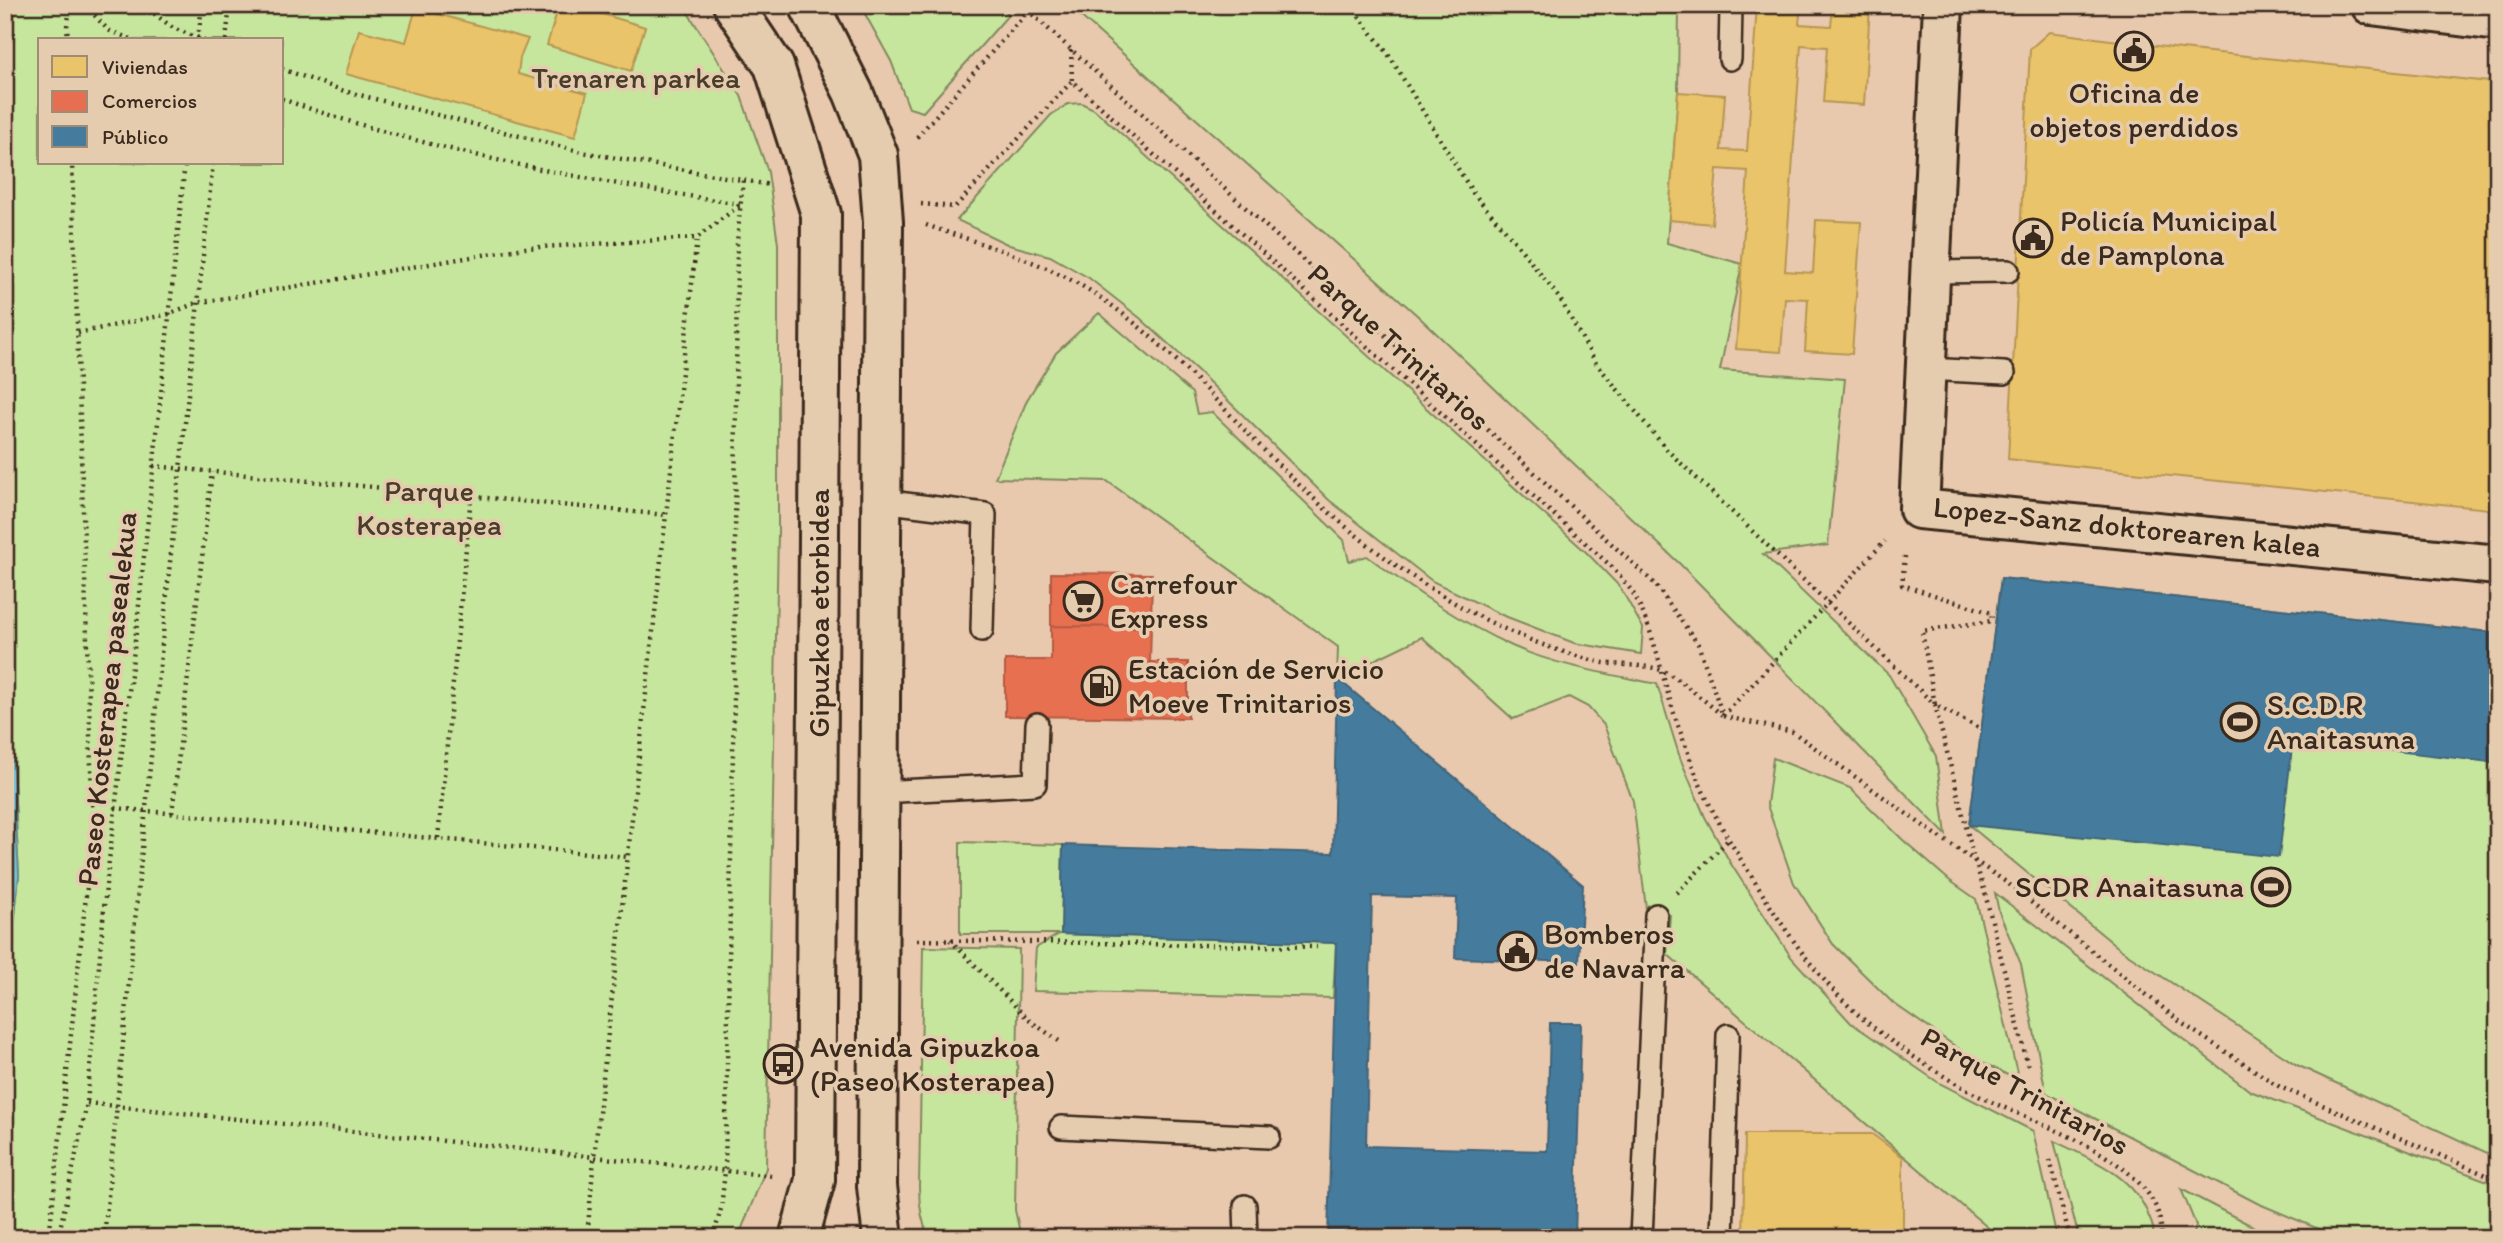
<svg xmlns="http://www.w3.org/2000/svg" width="2503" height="1243" viewBox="0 0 2503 1243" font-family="Itim,sans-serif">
  <rect width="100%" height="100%" fill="#e9c9ae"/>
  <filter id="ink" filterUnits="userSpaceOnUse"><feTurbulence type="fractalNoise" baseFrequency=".0143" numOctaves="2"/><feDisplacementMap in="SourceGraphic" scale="14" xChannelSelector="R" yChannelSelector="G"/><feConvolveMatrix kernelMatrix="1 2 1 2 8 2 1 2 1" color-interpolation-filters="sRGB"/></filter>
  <g filter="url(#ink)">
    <path fill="#c7e69d" stroke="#81885e" stroke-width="2" fill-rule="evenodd" d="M5 5H683L741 96 768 172 778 244V532L766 1168 738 1238H5V1013L19 875 5 621ZM40 40H282V163H40Z
      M860 5H999L1009 14 923 112 909 108 891 61Z
      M1068 5H1679L1678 92 1667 243 1742 264 1720 370 1845 379 1828 545 1763 554 1889 675 1936 756 1946 835 1681 565 1418 316Z
      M1081 103 1094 109 1586 552 1620 587 1643 628 1641 654 1574 643 1502 615 1432 581 1329 500 1198 371 1140 318 1089 278 1050 256 1009 245 957 220 1051 115 1068 104Z
      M1099 313 1192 393 1197 414 1212 412 1344 540 1349 561 1367 556C1413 590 1460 622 1512 646 1557 666 1609 674 1657 684L1680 758 1705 817 1731 864 1791 957 1851 1023 1939 1083 2033 1131 2057 1238H2000L1667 954 1670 915 1646 908 1633 801 1604 725 1588 707 1569 697 1513 719 1422 637 1337 678 1338 647 1107 481 995 478 1027 400 1056 353Z
      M2001 578 2498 633V1158L2297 1065 2120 949 1969 825Z
      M1773 758 1850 788 1903 840 1949 880 1976 899 2019 1081 1965 1053 1893 1003 1833 944 1794 883 1767 805Z
      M960 842 1063 845 1061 934 1336 943 1333 998 1033 991 1036 948 1059 934H960Z
      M1995 893 2250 1091 2498 1185V1238H2340L2257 1203 2046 1093 2021 964 1999 912Z
      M923 947 1019 949 1015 1210 1019 1228 1025 1238H929C921 1221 919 1205 919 1187Z
      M2054 1141C2090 1158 2135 1176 2149 1217 2152 1224 2155 1230 2152 1238H2079Z
      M2181 1189 2275 1238H2193L2196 1225Z"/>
    <path fill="#7cc8db" stroke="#62898f" stroke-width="2" d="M5 621 19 875 5 1013Z"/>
    <path fill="#e9c46a" stroke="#b59653" stroke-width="2" d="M559 5H573L645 27 631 71 547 45Z
      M1757 5H1801L1799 24 1831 26 1833 5H1870L1864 105 1823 102 1827 47 1801 45 1785 271 1813 273 1816 220 1861 222 1852 354 1805 351 1808 299 1785 298 1781 352 1736 349 1748 171 1717 169 1712 224 1669 220 1678 92 1725 95 1721 150 1747 151Z
      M416 8 528 39 520 58 518 74 587 93 575 137 346 74 359 30 406 42Z
      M2049 32 2173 48 2498 83V510L2008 459 2030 49Z
      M1745 1134H1872L1903 1157V1238H1743Z"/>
    <path fill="#e76f51" stroke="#b35a42" stroke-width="2" d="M1051 573 1152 574 1151 627 1051 626Z
      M1051 626 1151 627 1150 662H1188V718L1005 716V660H1051Z"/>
    <path fill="#457b9d" stroke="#426377" stroke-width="2" d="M2001 578 2498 633V763L2293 739 2279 857 1969 825Z
      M1337 678 1583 885 1579 962 1455 958 1457 898 1372 896 1366 1146 1547 1151 1550 1023H1581L1575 1238H1328L1336 943 1061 934 1063 845 1333 853Z"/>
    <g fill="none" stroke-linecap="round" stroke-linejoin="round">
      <path stroke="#55696a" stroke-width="2" d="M5 753 12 875 5 941"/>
      <defs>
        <path id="lane" d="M1730 59 1731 5
          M1930 272 2008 271
          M1926 369 2004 373
          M882 501 985 514 982 630
          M879 792 1035 784 1037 724
          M1061 1127 1269 1137
          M1245 1206 1246 1238
          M1641 1238 1656 915
          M1722 1238 1728 1035"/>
        <path id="street" d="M1943 5 1919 509 2498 565"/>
        <path id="secondary" d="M733 5 774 66 821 214 815 1180 799 1238
          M809 5 853 92 878 155 883 222 877 1186 883 1238
          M2371 5 2498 21"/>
      </defs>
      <use href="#lane" stroke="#3b2a1e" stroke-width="26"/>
      <use href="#street" stroke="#3b2a1e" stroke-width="44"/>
      <use href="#secondary" stroke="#3b2a1e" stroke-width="44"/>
      <path stroke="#3b2a1e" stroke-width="4.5" stroke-dasharray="2 5" stroke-linecap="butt" d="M85 5 108 30 133 40
        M143 5 173 28 204 40
        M1022 5 1322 277 1654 583 1698 644 1723 716 1793 732 1925 827 2006 882 2183 1024 2280 1087 2498 1180
        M1350 5 1388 54 1473 193 1512 238 1560 299 1596 363 1667 450 1935 705 1975 862 1984 889 2029 1070
        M198 39 202 5
        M68 40 67 26 71 5
        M226 40 230 5
        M1071 50 1072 81
        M282 69 344 91 582 152 770 185
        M282 99C431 152 584 180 740 204
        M917 137 1028 11
        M921 204 955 207 1072 81 1612 567C1620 577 1631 588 1637 600 1657 640 1663 684 1678 725 1685 744 1691 762 1698 780 1713 814 1732 846 1752 877 1784 929 1816 978 1862 1018 1895 1046 1934 1071 1971 1092 2026 1122 2168 1159 2161 1238
        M926 225C986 246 1049 262 1101 298 1173 347 1228 416 1290 476 1336 521 1385 561 1440 594 1488 624 1540 647 1595 661 1614 667 1647 663 1663 671 1678 677 1708 704 1722 715
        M78 333 169 314 196 303 525 248 697 238
        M153 466 666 515
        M1905 556 1902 585 1992 613 1991 621 1922 631 1935 705 1981 729
        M115 808 628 857
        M172 813 212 472
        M438 838 471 496
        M1677 893 1729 839
        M917 940 1317 947
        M950 940 1030 1021 1062 1043
        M87 1103 774 1176
        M2050 1160 2070 1238
        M49 1238 93 831 72 163
        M58 1238 87 1103 106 886 137 624 185 163
        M104 1238 170 562 213 163
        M587 1238 594 1158 697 238 741 204
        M713 1238 721 1209 725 1171 734 699 737 242 743 180"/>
      <use href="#lane" stroke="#e6ccae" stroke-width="21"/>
      <use href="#street" stroke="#e6ccae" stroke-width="38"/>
      <use href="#secondary" stroke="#e6ccae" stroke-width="38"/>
      <path stroke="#3b2a1e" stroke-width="4.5" stroke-dasharray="2 5" stroke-linecap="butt" d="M1723 716 1885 541"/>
    </g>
  </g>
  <defs>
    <symbol id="civic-ring" viewBox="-11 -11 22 22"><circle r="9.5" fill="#e6ccae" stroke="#3b2a1e" stroke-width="1.5"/><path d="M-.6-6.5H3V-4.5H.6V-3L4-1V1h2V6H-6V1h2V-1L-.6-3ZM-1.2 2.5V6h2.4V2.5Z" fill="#3b2a1e"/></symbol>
    <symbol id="supermarket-ring" viewBox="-11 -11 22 22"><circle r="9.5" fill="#e6ccae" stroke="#3b2a1e" stroke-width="1.5"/><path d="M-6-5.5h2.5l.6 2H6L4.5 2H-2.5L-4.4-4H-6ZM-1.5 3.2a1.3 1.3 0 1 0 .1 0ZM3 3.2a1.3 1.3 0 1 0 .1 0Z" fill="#3b2a1e"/></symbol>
    <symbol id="fuel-ring" viewBox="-11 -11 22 22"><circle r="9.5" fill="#e6ccae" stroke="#3b2a1e" stroke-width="1.5"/><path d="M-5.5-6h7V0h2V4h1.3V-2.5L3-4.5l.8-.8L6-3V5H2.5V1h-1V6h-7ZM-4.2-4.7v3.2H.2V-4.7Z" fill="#3b2a1e"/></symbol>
    <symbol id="stadium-ring" viewBox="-11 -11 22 22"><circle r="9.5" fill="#e6ccae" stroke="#3b2a1e" stroke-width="1.5"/><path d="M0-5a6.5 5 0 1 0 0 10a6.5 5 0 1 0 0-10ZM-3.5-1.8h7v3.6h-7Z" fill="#3b2a1e"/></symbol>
    <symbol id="bus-ring" viewBox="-11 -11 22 22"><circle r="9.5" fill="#e6ccae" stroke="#3b2a1e" stroke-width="1.5"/><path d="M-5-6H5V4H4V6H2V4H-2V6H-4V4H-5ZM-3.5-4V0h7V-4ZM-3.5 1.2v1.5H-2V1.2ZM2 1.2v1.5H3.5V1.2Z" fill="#3b2a1e"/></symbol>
  </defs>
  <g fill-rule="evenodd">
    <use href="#civic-ring" x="2112" y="29" width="44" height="44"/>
    <use href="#civic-ring" x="2011" y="216" width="44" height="44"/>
    <use href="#supermarket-ring" x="1061" y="579" width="44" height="44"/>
    <use href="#fuel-ring" x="1079" y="664" width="44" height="44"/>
    <use href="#stadium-ring" x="2218" y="700" width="44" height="44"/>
    <use href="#stadium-ring" x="2249" y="865" width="44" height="44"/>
    <use href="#civic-ring" x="1495" y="929" width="44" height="44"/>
    <use href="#bus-ring" x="761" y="1042" width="44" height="44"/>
  </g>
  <g text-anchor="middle" stroke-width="7" stroke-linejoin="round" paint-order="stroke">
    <g font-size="30" fill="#493d2b" stroke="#e6ccae">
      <text x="636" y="88">Trenaren parkea</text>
      <text x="429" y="501">Parque<tspan x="429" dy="34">Kosterapea</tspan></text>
    </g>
    <g font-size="30" fill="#3b2a1e" stroke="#e6ccae" text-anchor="start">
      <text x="2134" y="103" text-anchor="middle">Oficina de<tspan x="2134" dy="34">objetos perdidos</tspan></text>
      <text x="2060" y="231">Policía Municipal<tspan x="2060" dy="34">de Pamplona</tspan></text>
      <text x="1110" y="594">Carrefour<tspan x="1110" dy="34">Express</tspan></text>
      <text x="1128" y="679">Estación de Servicio<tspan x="1128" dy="34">Moeve Trinitarios</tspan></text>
      <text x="2267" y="715">S.C.D.R<tspan x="2267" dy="34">Anaitasuna</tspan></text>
      <text x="2244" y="897" text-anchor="end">SCDR Anaitasuna</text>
      <text x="1544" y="944">Bomberos<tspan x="1544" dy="34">de Navarra</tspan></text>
      <text x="810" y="1057">Avenida Gipuzkoa<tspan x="810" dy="34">(Paseo Kosterapea)</tspan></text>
    </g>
    <g font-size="30" fill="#3b2a1e" stroke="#e6ccae">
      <text transform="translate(1399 347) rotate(42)" y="10">Parque Trinitarios</text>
      <text transform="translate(2127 527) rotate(6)" y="10">Lopez-Sanz doktorearen kalea</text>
      <text transform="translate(819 613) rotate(-90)" y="10">Gipuzkoa etorbidea</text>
      <text transform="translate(107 699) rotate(-84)" y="10">Paseo Kosterapea pasealekua</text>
      <text transform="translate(2025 1091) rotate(29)" y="10">Parque Trinitarios</text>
    </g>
  </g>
  <rect width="2503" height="1243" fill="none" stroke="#e6ccae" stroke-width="28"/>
  <rect x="14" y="14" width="2475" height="1215" fill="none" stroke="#3b2a1e" stroke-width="2.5" filter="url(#ink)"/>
  <rect x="38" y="38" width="245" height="126" fill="#e6ccae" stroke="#a28b74" stroke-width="2"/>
  <rect x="52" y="56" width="35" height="21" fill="#e9c46a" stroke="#a28b74" stroke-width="2"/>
  <text x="102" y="74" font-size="21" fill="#3b2a1e">Viviendas</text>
  <rect x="52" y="91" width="35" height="21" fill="#e76f51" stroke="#a28b74" stroke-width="2"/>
  <text x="102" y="108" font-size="21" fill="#3b2a1e">Comercios</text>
  <rect x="52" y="126" width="35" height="21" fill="#457b9d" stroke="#a28b74" stroke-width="2"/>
  <text x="102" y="144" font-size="21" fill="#3b2a1e">Público</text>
</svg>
